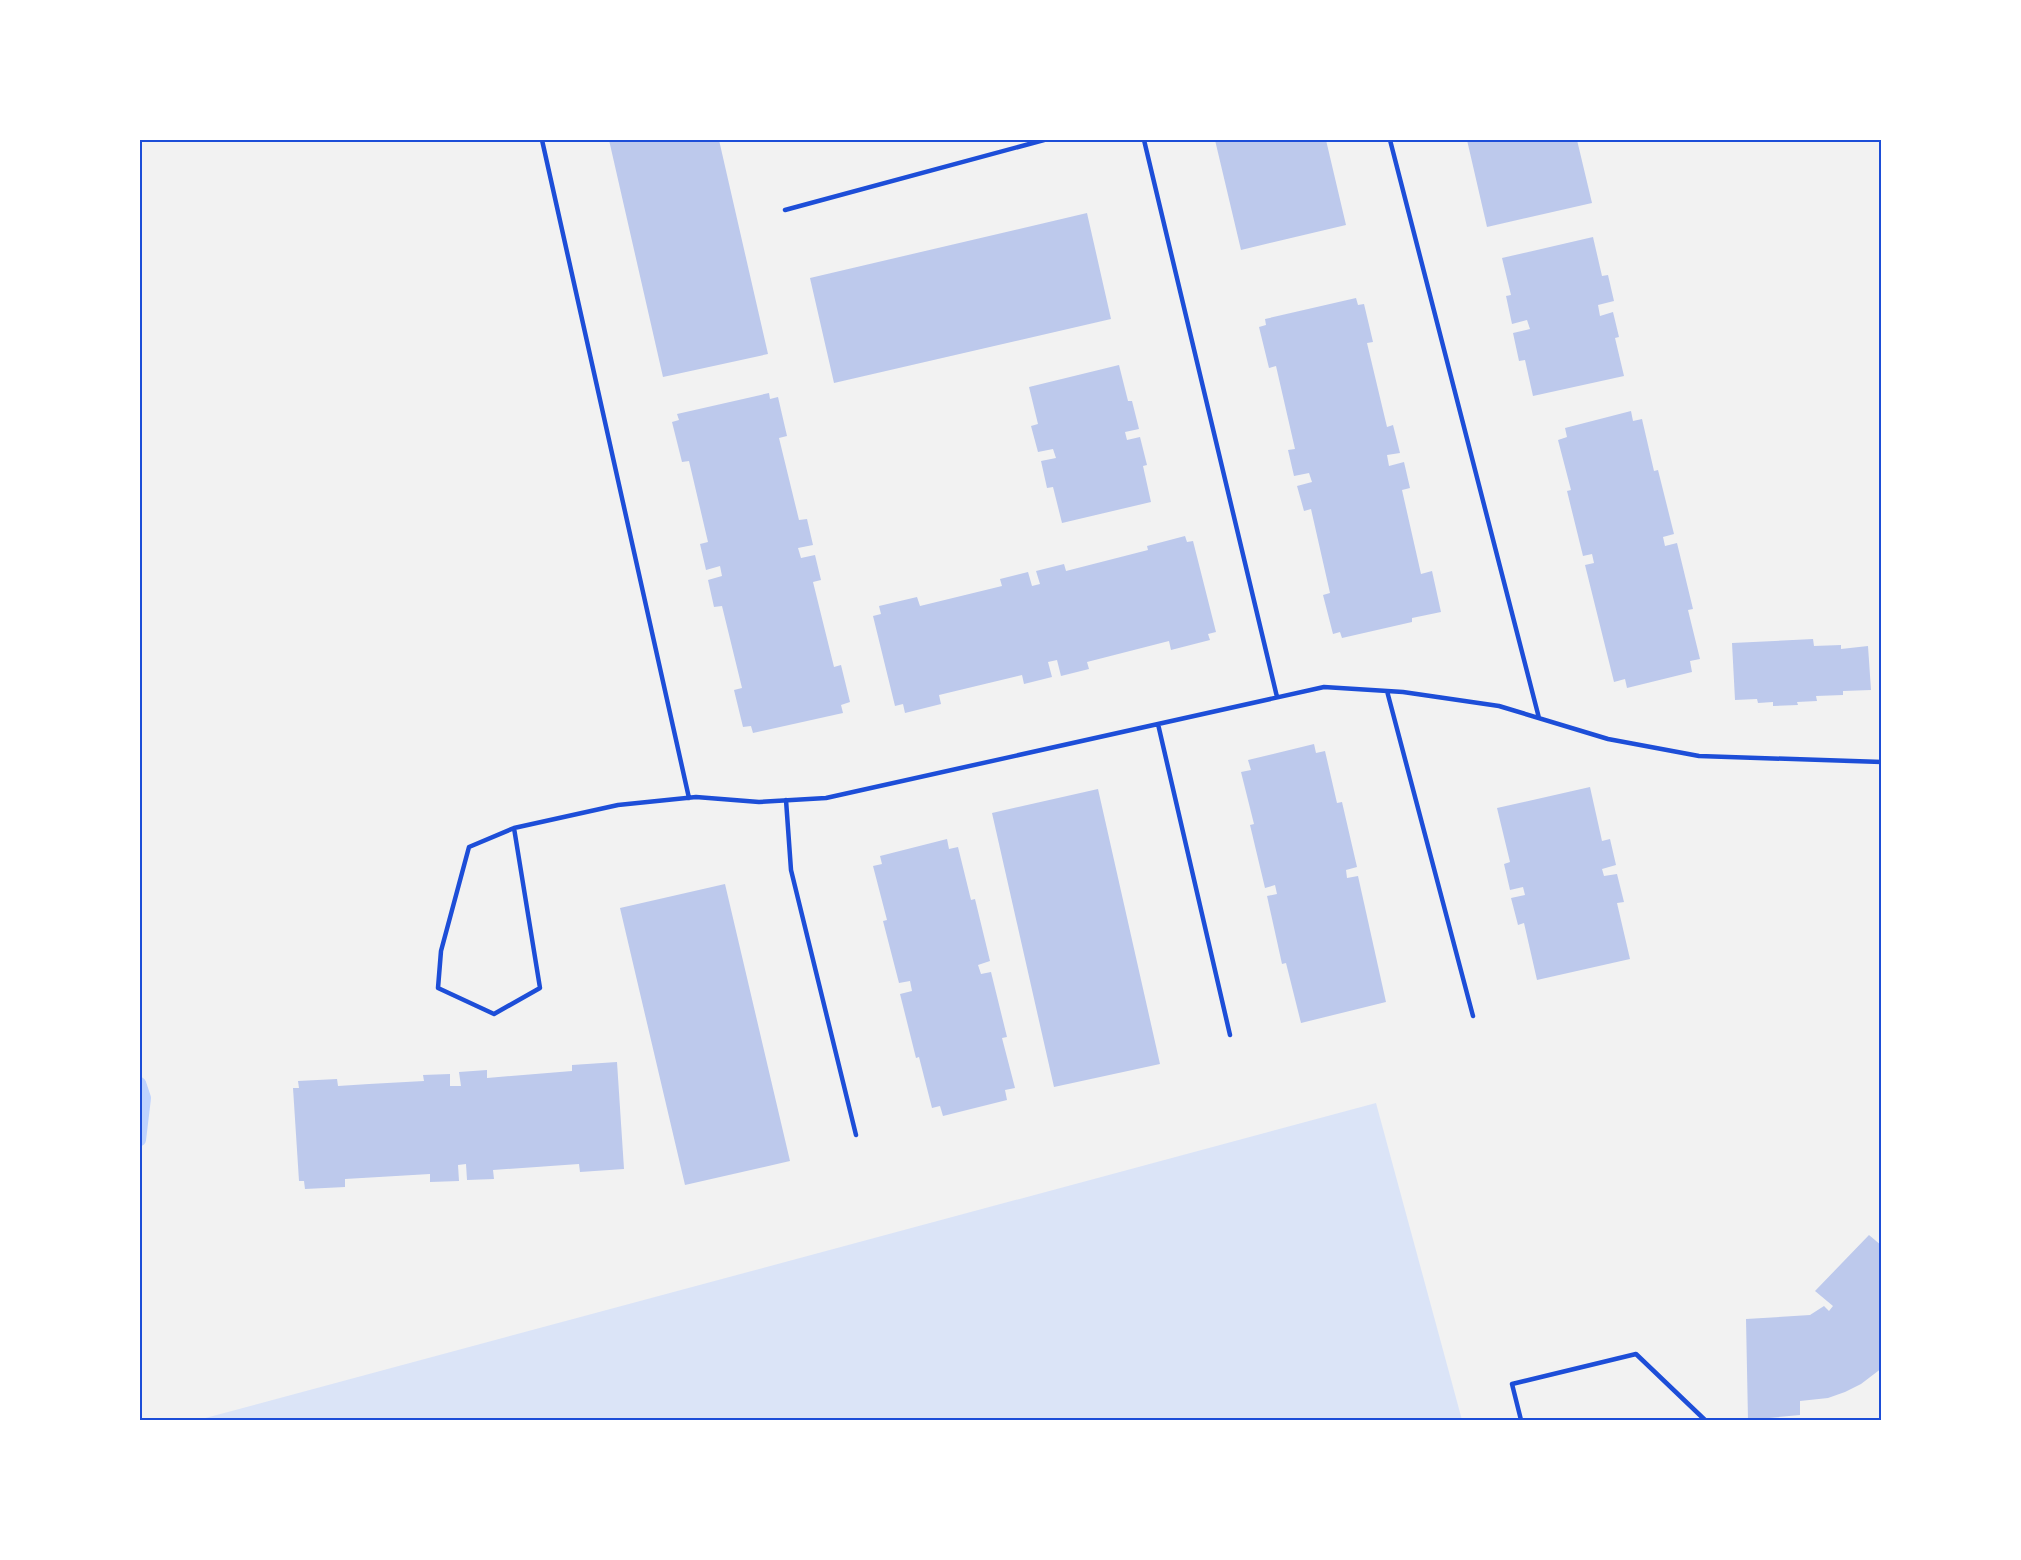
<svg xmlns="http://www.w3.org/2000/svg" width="2021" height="1560" viewBox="0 0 2021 1560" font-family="Overpass,sans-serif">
  <rect width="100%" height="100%" fill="#f2f2f2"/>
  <path fill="#dbe4f7" d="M1376 1103 1462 1420H198Z"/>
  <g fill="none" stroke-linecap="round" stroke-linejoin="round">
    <path stroke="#bfd3fe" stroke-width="12" d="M140 1083 145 1098 140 1140"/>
  </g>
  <path fill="#bdc9ec" d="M609 140H719L768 354 663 377Z
    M1215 140H1326L1346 225 1241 250Z
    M1467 140H1577L1592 203 1487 227Z
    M1087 213 1111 319 834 383 810 278Z
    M1593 237 1602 276 1608 275 1614 301 1598 305 1600 316 1613 312 1619 337 1615 338 1624 376 1533 396 1525 360 1519 361 1513 333 1530 329 1527 320 1512 324 1506 296 1511 295 1502 258Z
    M1356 298 1358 305 1364 304 1373 342 1367 343 1387 427 1393 425 1400 453 1387 455 1389 466 1404 462 1410 488 1402 490 1421 574 1432 571 1441 612 1412 618V622L1342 638 1340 632 1333 634 1323 595 1330 593 1311 509 1304 511 1297 486 1312 482 1309 473 1294 476 1288 450 1295 449 1276 366 1269 368 1259 327 1266 325 1265 319Z
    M1119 365 1128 401H1132L1139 429 1125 432 1127 440 1140 437 1147 465 1143 466 1151 502 1062 523 1053 487 1047 488 1041 461 1056 458 1053 449 1038 452 1031 426 1038 424 1029 387Z
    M769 393 770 399 778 397 787 436 779 438 799 520 807 519 813 545 798 548 801 558 815 555 821 580 813 582 834 667 841 665 850 702 841 705 843 713 753 733 751 726 743 727 734 690 742 688 722 606 714 607 708 580 722 576 720 566 706 570 700 544 708 542 689 461 682 462 672 422 679 420 677 414Z
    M1631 411 1633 421 1642 419 1654 471 1658 470 1674 534 1663 537 1665 546 1677 543 1693 609 1688 610 1700 659 1690 661 1692 672 1627 688 1625 679 1614 682 1585 565 1594 563 1592 554 1583 556 1567 491 1571 490 1558 440 1567 437 1565 428Z
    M1185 536 1187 542 1193 541 1216 632 1208 634 1210 640 1171 650 1169 641 1087 662 1089 669 1061 676 1057 660 1048 662 1052 677 1024 684 1022 675 939 695 941 704 905 713 903 704 895 706 873 616 881 614 879 606 917 597 920 606 1002 586 1000 579 1028 572 1032 586 1040 584 1036 571 1064 564 1066 571 1148 550 1147 546Z
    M1813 639 1814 646 1841 645V649L1868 646 1871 690 1843 691V695L1816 696 1817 701 1797 702 1798 705 1773 706V702L1758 703 1757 699 1735 700 1732 643Z
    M1314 744 1316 753 1325 751 1337 803 1342 802 1357 867 1346 870 1347 878 1358 876 1386 1002 1301 1023 1286 963 1282 964 1267 896 1277 894 1275 885 1265 888 1250 825 1254 824 1241 772 1251 770 1248 760Z
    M1590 787 1602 841 1610 839 1616 865 1602 869 1604 876 1617 874 1624 902 1617 903 1630 959 1537 980 1524 923 1518 925 1511 898 1525 895 1523 887 1510 890 1504 864 1510 862 1497 808Z
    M1098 789 1160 1064 1054 1087 992 813Z
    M947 839 949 849 958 847 971 900 975 899 990 961 978 965 981 974 991 972 1007 1037 1002 1038 1015 1088 1005 1090 1007 1100 943 1116 940 1106 932 1108 919 1057 916 1058 900 994 912 991 910 981 899 983 883 921 887 920 873 866 882 864 880 856Z
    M725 884 790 1161 685 1185 620 908Z
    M617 1062 624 1169 580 1172 579 1164 493 1170 494 1179 467 1180 466 1164 458 1165 459 1181 430 1182V1174L345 1179V1187L305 1189 304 1181H299L293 1088H299L298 1081 337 1079 338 1086 369 1084 424 1081 423 1075 450 1074V1086H461L459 1072 487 1070V1078L572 1071V1065Z
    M1869 1235 1882 1246V1368L1861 1384 1845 1392 1828 1398 1800 1401V1415L1748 1420 1746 1319 1810 1315 1824 1306 1829 1311 1833 1306 1815 1291Z"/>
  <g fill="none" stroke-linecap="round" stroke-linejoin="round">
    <path stroke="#1d4ed8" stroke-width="4.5" d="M542 140 689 798
      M1144 140 1277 697
      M1390 140 1539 718
      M785 210 1044 140
      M1387 691 1473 1016
      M1158 724 1230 1035
      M786 800 791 870 856 1135
      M514 828 540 988 494 1014 438 988 441 951 469 847 514 828 618 805 696 797 759 802 826 798 1324 687 1403 692 1499 706 1608 739 1699 756 1882 762
      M1521 1420 1512 1384 1636 1354 1705 1420"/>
  </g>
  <rect width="2021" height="1560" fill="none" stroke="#ffffff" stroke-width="282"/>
  <rect x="141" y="141" width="1739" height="1278" fill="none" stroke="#1d4ed8" stroke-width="2"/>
</svg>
